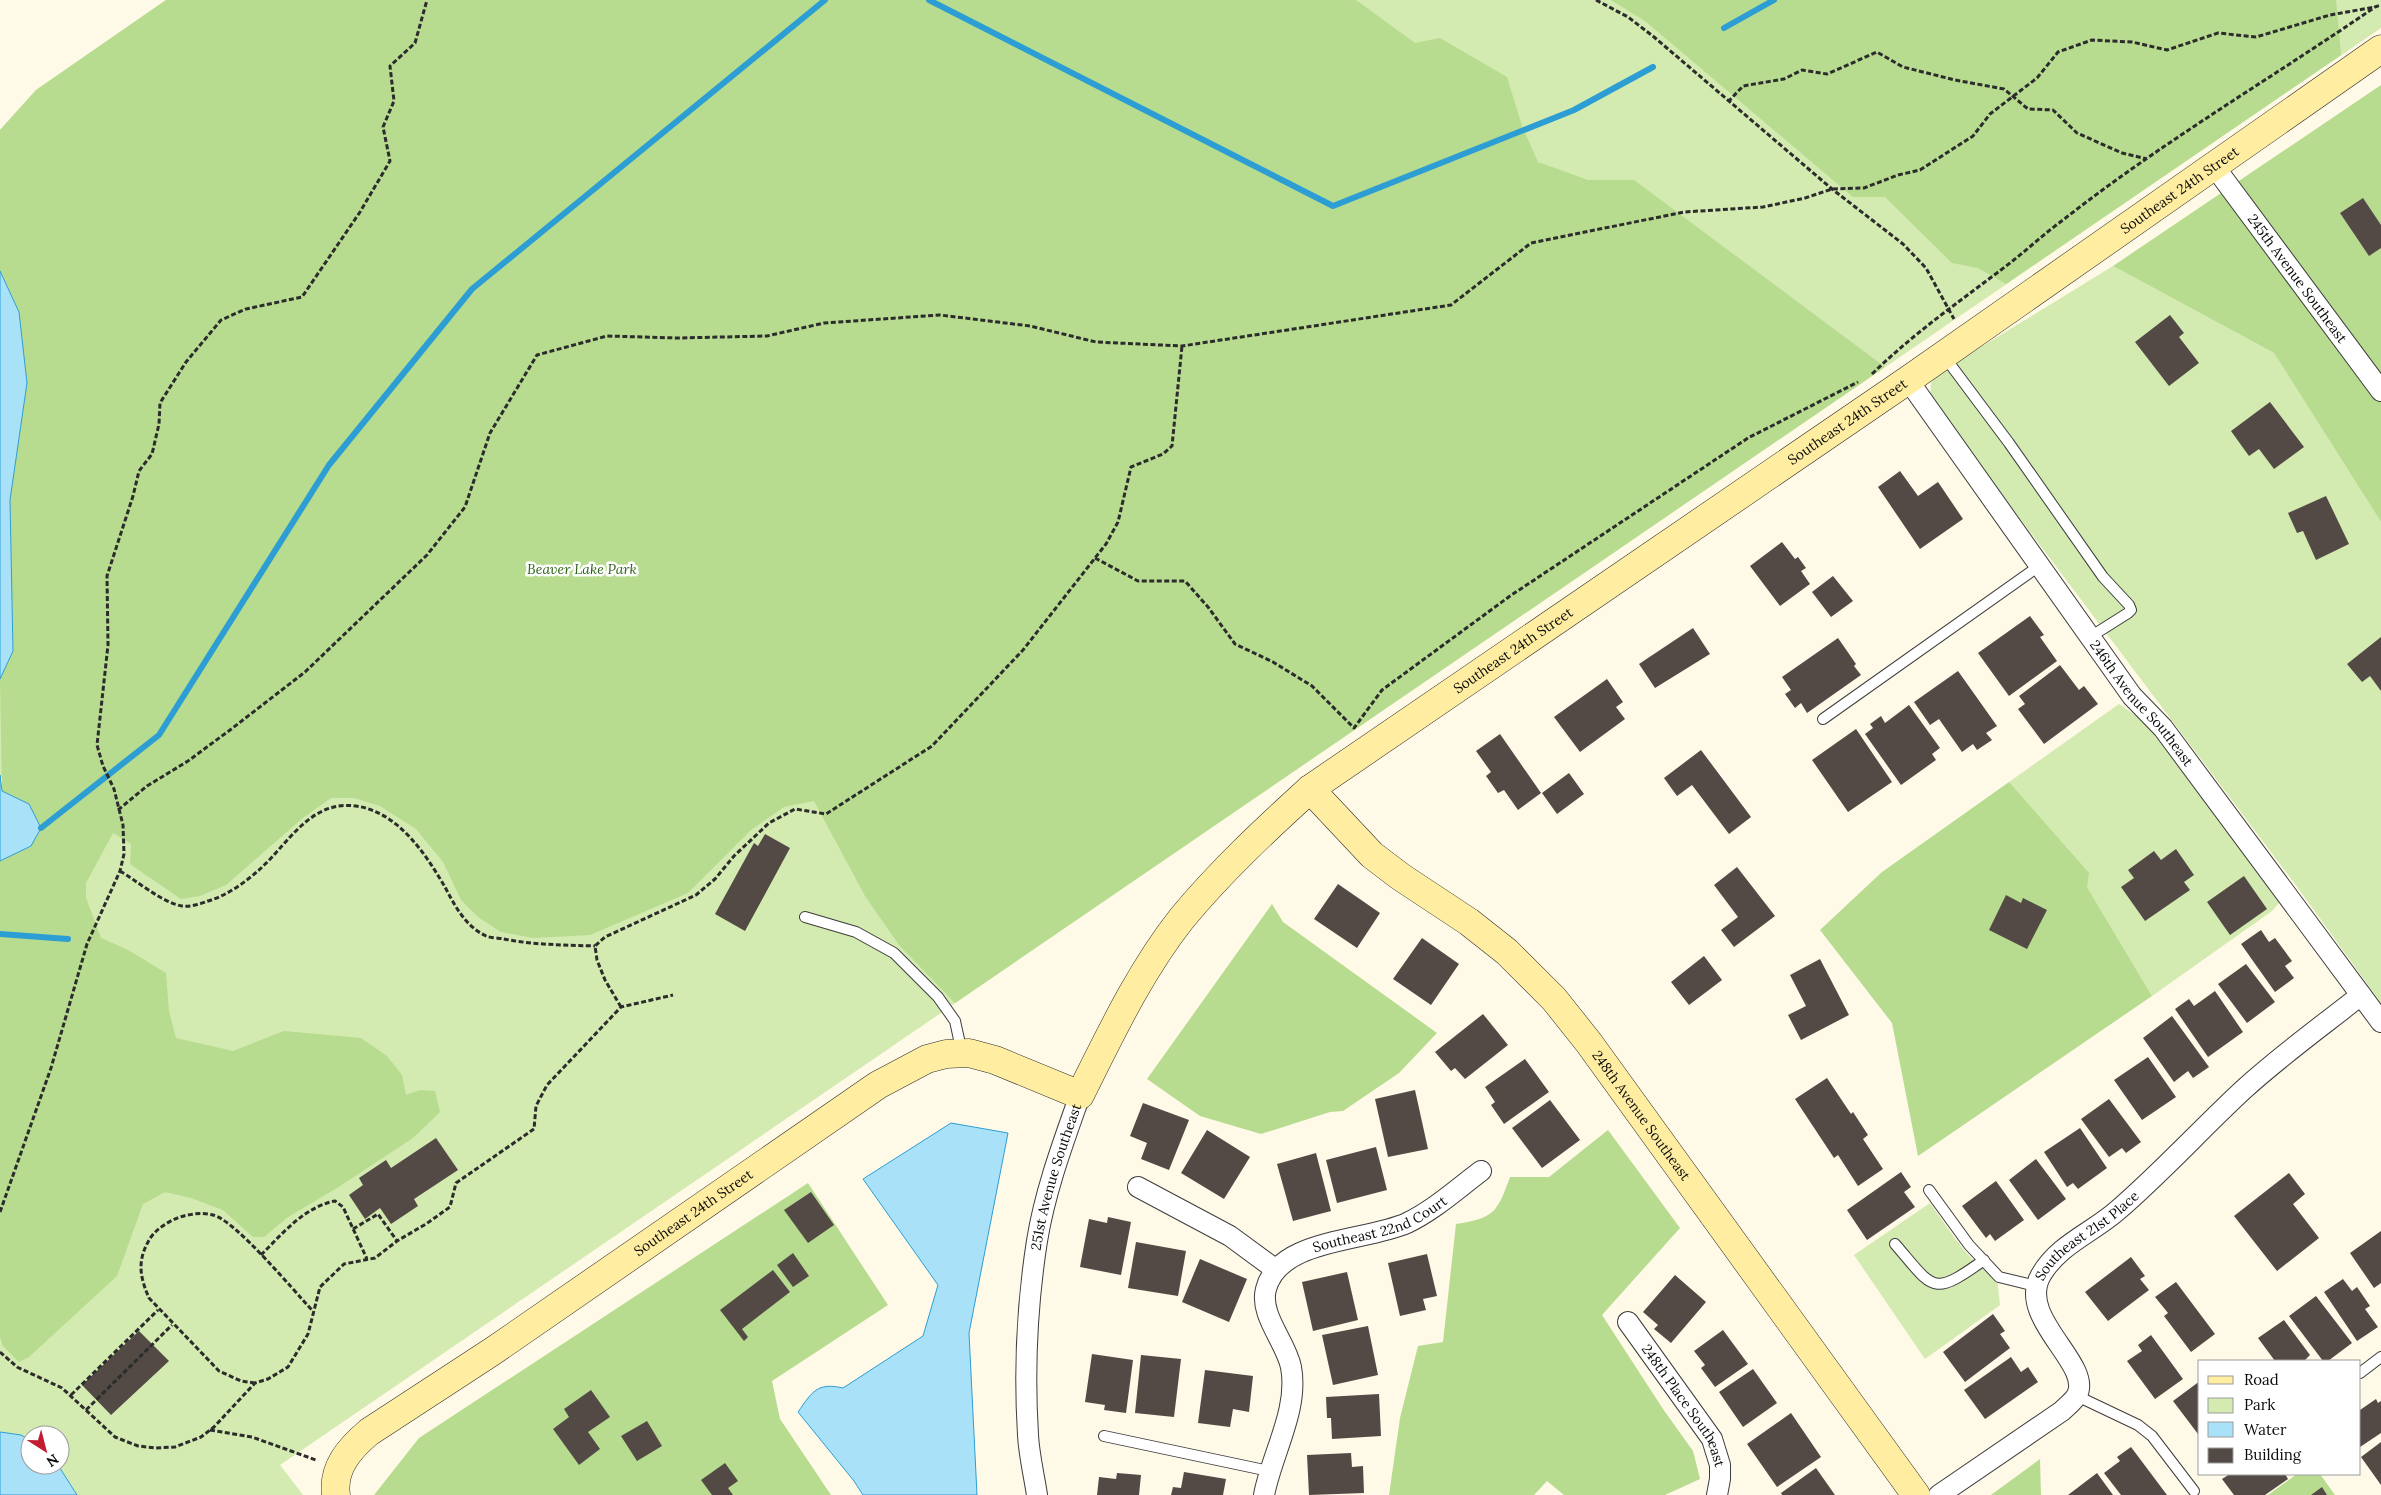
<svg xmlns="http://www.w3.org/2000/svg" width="2381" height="1495" viewBox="0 0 2381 1495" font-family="Lora,serif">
  <rect width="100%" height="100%" fill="#fff9e7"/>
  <path fill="#d3eab0" d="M166 0H2381V28L280 1465 303 1495H77L58 1465H60V1435H30V1440L21 1435 0 1432V861L31 846 0 775V679L13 651 10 500 19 312 0 271V130L36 90Z
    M2113 266 2274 353 2381 522V1003L2295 884 1930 399 1931 383 1940 372Z
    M2119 704 2154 728 2279 903 2272 911 2152 996 2087 887 2009 782Z
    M1930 1203C1947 1226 1971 1267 1997 1278L2000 1305 1925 1359 1854 1255Z"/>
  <path fill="#b7dc8f" d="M166 0H1356L1415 43 1440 38 1507 77 1522 126 1538 162 1588 180H1634L1885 367 955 1003 899 945 865 896 814 801 784 807 751 830 688 893 590 935 533 938 501 932 478 917 461 900 443 862 416 829 380 806 354 798H331L304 817 226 885 200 896 181 899 130 864 131 844 113 833 86 883V898L101 938 128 950 166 973 169 1011 176 1038 233 1051 284 1031 361 1038 387 1056 402 1075 406 1095 420 1090 435 1091 440 1112 413 1138 337 1188 288 1217 264 1237H253L223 1210 191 1198 165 1192 143 1204 117 1276 29 1357 19 1362 3 1346 0 1337V861L31 846 29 804 2 791 0 679 13 651 10 500 27 383 19 312 0 271V130L36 90Z
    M1611 0H2336L2341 55 2006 284 1978 268 1952 263 1885 197H1853L1645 21Z
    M2381 85V522L2274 353 2113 266Z
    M2009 782 2089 873 2087 887 2152 996 1918 1156 1892 1023 1820 930 1882 872Z
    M1272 904 1283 922 1437 1033 1399 1073 1343 1111 1330 1112 1261 1134 1200 1116 1147 1079Z
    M1608 1130 1680 1228 1602 1315 1663 1409 1693 1451 1700 1479 1665 1495H1564L1547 1481 1534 1495H1389L1400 1418 1418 1346 1443 1342 1456 1224C1494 1218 1497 1213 1510 1177H1549Z
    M808 1183 888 1305 772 1381 780 1419 831 1495H374L419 1438Z
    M2040 1459 2041 1495H1990H1991Z
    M2297 1474H2320L2335 1495H2268Z"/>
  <path fill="#a9e1f9" stroke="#2d9ed3" d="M0 271 19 312 27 383 10 500 13 651 0 679Z
    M0 775 2 791 29 804 41 828 31 846 0 861Z
    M951 1123 1008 1133 969 1333 977 1495H863L854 1481 798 1412C812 1392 817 1382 843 1388L923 1336 938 1285 863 1179Z
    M0 1432 21 1435 30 1440V1465H58L77 1495H0Z"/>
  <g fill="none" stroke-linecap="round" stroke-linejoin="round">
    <path stroke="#2d9ed3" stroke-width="6" d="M929 0 1333 206 1574 110 1653 67
      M1724 28 1774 0
      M41 828 159 735 329 465 472 289 825 0
      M0 934 68 939"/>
  </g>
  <path fill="#534a46" d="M2363 198 2381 225V248L2369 256 2340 213Z
    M2170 315 2184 333 2179 337 2199 363 2169 386 2135 342Z
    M2270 402 2304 447 2274 469 2259 449 2249 456 2231 431Z
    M1900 471 1918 496 1938 482 1963 519 1920 549 1878 487Z
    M2326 496 2349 544 2316 560 2303 531 2297 533 2288 513Z
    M1782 542 1795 559 1798 557 1806 568 1801 571 1810 584 1780 606 1750 566Z
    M1833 576 1853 601 1831 617 1812 592Z
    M2030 616 2044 635 2040 637 2057 661 2009 696 1978 653Z
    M1693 628 1710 654 1655 688 1639 664Z
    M2381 637V691L2370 676 2362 682 2347 664Z
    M1838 638 1856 664 1854 666 1861 675 1807 713 1801 703 1795 708 1785 694 1791 690 1782 677Z
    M2060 665 2079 690 2084 686 2098 704 2044 744 2018 709 2025 704 2019 696Z
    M1958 671 1997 726 1986 733 1992 740 1977 750 1973 744 1962 752 1939 719 1930 725 1914 702Z
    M1607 679 1623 702 1616 707 1625 719 1580 752 1554 717Z
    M1909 705 1940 748 1932 754 1936 760 1901 785 1865 734 1873 728 1870 724 1881 716 1885 723Z
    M1856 729 1892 782 1848 812 1812 760Z
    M1500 734 1541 793 1518 810 1504 790 1498 793 1486 776 1491 772 1476 751Z
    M1701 750 1751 817 1729 834 1692 785 1677 796 1664 778Z
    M1569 773 1584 794 1557 814 1542 793Z
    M765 834 790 848 745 931 715 914 754 843 758 846Z
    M2176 849 2194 875 2184 882 2190 890 2145 921 2121 887 2134 878 2128 870 2154 851 2161 860Z
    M1737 867 1775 916 1734 947 1721 930 1738 917 1714 885Z
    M2244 876 2267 909 2230 935 2207 902Z
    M1338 884 1380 913 1357 948 1314 919Z
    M2006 895 2021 903 2023 898 2047 910 2027 949 1989 930Z
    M2261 930 2269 942 2275 938 2292 961 2285 966 2294 978 2275 992 2241 944Z
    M1422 938 1459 964 1431 1005 1393 979Z
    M1704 956 1722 980 1689 1005 1671 982Z
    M1820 959 1849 1015 1801 1040 1788 1015 1806 1006 1790 975Z
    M2246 964 2275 1002 2247 1023 2218 984Z
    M2215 991 2243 1032 2208 1057 2175 1009 2189 999 2194 1006Z
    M1483 1014 1508 1045 1465 1079 1455 1068 1451 1071 1435 1052Z
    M2172 1016 2209 1067 2193 1078 2188 1071 2174 1082 2143 1038Z
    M2148 1057 2176 1097 2142 1120 2114 1080Z
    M1525 1059 1549 1092 1504 1124 1491 1105 1495 1102 1485 1087Z
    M1827 1078 1851 1114 1853 1112 1868 1135 1863 1139 1883 1169 1858 1186 1838 1155 1834 1158 1795 1099Z
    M1415 1090 1428 1149 1388 1157 1375 1099Z
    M2109 1099 2141 1142 2126 1153 2122 1148 2109 1157 2081 1119Z
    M1550 1100 1580 1140 1542 1168 1512 1128Z
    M1143 1103 1189 1120 1169 1170 1141 1159 1147 1143 1130 1136Z
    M2080 1128 2107 1168 2078 1189 2073 1183 2067 1187 2044 1152Z
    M1207 1130 1250 1157 1224 1199 1181 1173Z
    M436 1138 458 1170 414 1199 418 1206 391 1224 380 1208 365 1219 349 1195 363 1185 359 1178 386 1160 391 1168Z
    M1376 1147 1387 1190 1337 1203 1326 1160Z
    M1316 1153 1331 1211 1293 1221 1277 1164Z
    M2036 1159 2066 1199 2038 1220 2009 1180Z
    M1901 1172 1911 1187 1904 1192 1915 1207 1867 1240 1847 1210Z
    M2289 1173 2305 1194 2293 1204 2319 1238 2277 1271 2234 1216Z
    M1996 1181 2024 1220 1995 1241 1990 1234 1986 1238 1962 1206Z
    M811 1192 834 1225 808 1243 784 1210Z
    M1108 1217 1131 1222 1121 1275 1080 1267 1089 1219 1107 1223Z
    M2381 1231V1283L2374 1288 2350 1253Z
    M1136 1242 1186 1251 1178 1296 1128 1288Z
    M793 1253 809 1276 793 1287 777 1265Z
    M1427 1254 1437 1296 1423 1299 1426 1310 1400 1316 1388 1263Z
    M2131 1257 2145 1276 2140 1279 2149 1290 2108 1321 2085 1292Z
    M1200 1259 1247 1279 1229 1322 1182 1302Z
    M773 1270 790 1292 742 1329 748 1337 744 1341 720 1310Z
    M1347 1272 1358 1320 1313 1331 1302 1282Z
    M1675 1275 1706 1302 1671 1343 1654 1329 1658 1325 1643 1312Z
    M2343 1279 2352 1291 2357 1287 2370 1306 2365 1309 2378 1327 2357 1341 2324 1292Z
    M2176 1282 2215 1334 2191 1352 2164 1316 2168 1313 2155 1297Z
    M2316 1296 2352 1343 2328 1361H2323L2289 1316Z
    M1993 1314 2005 1331 2000 1334 2010 1348 1965 1382 1943 1352Z
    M2284 1320 2310 1355 2304 1361H2275L2258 1338Z
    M1368 1326 1378 1375 1333 1385 1322 1335Z
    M1723 1330 1748 1364 1715 1387 1701 1368 1705 1365 1694 1351Z
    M139 1331 169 1361 111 1415 82 1385Z
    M2151 1335 2183 1379 2155 1399 2127 1361 2142 1351 2138 1345Z
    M1092 1354 1133 1360 1126 1413 1104 1410 1105 1405 1085 1402Z
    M1141 1355 1181 1359 1174 1417 1135 1413Z
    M2011 1357 2021 1372 2028 1367 2038 1382 1985 1419 1964 1390Z
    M1753 1369 1777 1403 1743 1427 1719 1392Z
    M1205 1370 1253 1376 1249 1412 1233 1409 1230 1427 1198 1423Z
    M2200 1381V1433L2198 1434 2173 1401Z
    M591 1390 610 1417 588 1432 600 1449 579 1465 553 1429 569 1417 564 1409Z
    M1379 1394 1381 1436 1332 1439 1331 1418H1327L1326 1397Z
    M2376 1399 2378 1403 2381 1401V1433L2360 1447V1410Z
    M1791 1413 1821 1457 1777 1487 1747 1444Z
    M647 1421 662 1446 637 1461 621 1436Z
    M2381 1442V1485L2361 1457Z
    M2131 1447 2167 1495H2121L2104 1473 2120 1461 2117 1457Z
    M1351 1453 1352 1467 1363 1466 1364 1493 1309 1495 1307 1455Z
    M725 1463 738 1481 728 1488 733 1495H712L701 1480Z
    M1816 1468 1835 1495H1782L1781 1493Z
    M1184 1472 1226 1479 1223 1495H1171L1173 1487 1181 1488Z
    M1117 1473 1141 1475 1139 1495H1097L1099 1477 1116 1479Z
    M2097 1473 2113 1495H2068Z
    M2230 1474H2285L2288 1479 2265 1495H2234L2222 1479Z
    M2322 1487 2327 1495H2311Z"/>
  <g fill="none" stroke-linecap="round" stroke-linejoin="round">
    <defs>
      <path id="lane" d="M1944 356 2009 443 2103 577 2129 605 2131 610 2128 613 2090 637
        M1823 719 2039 566
        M805 917 856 932 894 953 938 997 955 1021 962 1053
        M1929 1190 1969 1245 1999 1277 2036 1286
        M1895 1244C1934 1289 1931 1298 1984 1260
        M2360 1373 2381 1357
        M2077 1396 2138 1425 2152 1436 2194 1491
        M1104 1436 1269 1471"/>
      <g id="street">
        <path id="s1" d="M2214 166 2381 391"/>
        <path id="s2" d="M1908 380 2132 696 2163 728 2381 1022"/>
        <path d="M1138 1187 1230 1236 1275 1269"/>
        <path id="s3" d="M1628 1322 1712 1439 1720 1465V1479L1717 1495"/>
        <path id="s4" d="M1037 1495C1034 1475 1029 1455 1028 1435 1024 1370 1027 1305 1037 1241 1045 1191 1063 1143 1080 1095"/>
        <path id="s5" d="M1264 1495C1272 1453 1299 1410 1291 1367 1286 1342 1259 1315 1266 1289 1279 1238 1365 1242 1407 1223 1434 1210 1457 1189 1481 1171"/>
        <path id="s6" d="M1939 1495 2062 1411C2067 1406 2074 1401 2077 1395 2093 1364 2016 1318 2041 1275 2059 1244 2092 1233 2118 1210 2162 1172 2201 1129 2243 1090 2280 1056 2322 1026 2361 995"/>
      </g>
      <g id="secondary">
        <path id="s7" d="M1310 789 1372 855 1401 877 1469 922 1507 952 1554 999 1589 1043 1916 1495"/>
        <path id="s8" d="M336 1495C332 1468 350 1448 369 1432L493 1351 878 1085 927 1059 946 1054 969 1053 995 1060 1080 1095C1110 1035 1140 971 1182 918 1221 871 1265 830 1310 789L1908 380 2381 49"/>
      </g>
    </defs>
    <use href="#lane" stroke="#3d3d3d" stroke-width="12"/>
    <use href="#street" stroke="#3d3d3d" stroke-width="22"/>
    <use href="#secondary" stroke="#2c2c2c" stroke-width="29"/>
    <path stroke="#2c2c2c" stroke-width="3" stroke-dasharray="5 2.5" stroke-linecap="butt" d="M1596 0 1628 17 1654 37 1832 189 1903 244 1926 268 1954 319
      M1728 102 1743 86 1784 79 1802 70 1827 74 1877 52 1903 67 1955 80 2004 89 2028 109 2053 110 2077 133 2122 153 2147 159
      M1872 374C1915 332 1963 299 2010 263 2028 249 2045 233 2063 220 2162 142 2272 78 2375 7L2381 5
      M1095 558 1138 581H1185L1208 607 1235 644 1273 662 1312 686 1354 728 1382 690 1510 596 1748 438 1858 382
      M118 810 147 786 188 761 230 730 305 672 427 555 465 507 490 433 537 355 607 336 677 338 767 336 824 323 940 315 1030 326 1096 342 1182 346 1451 305 1531 243 1684 212 1763 207 1805 198 1832 189 1864 188 1898 175 1920 170 1973 136 1990 114 2037 78 2058 52 2092 40 2132 42 2167 50 2218 33 2256 37 2330 15 2375 7
      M120 871C137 881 163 903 182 906 191 907 200 904 208 901 226 896 246 882 260 869 289 843 310 800 356 806 398 812 425 853 445 887 455 906 465 926 486 936 491 938 499 938 504 939 534 945 564 945 595 946
      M621 1007 605 980 597 960 595 946 605 937 696 895 715 879 734 856 769 823 795 809 826 814 932 746 1023 650 1106 544 1118 522 1131 467 1163 454 1172 446 1182 346
      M0 1212 51 1068 87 944 120 871 124 854 123 825 114 789 103 766 97 745 108 645 107 576 133 496 139 471 152 454 159 424 160 403 186 362 221 320 246 309 302 297 360 212 390 161 383 127 394 101 390 66 415 43 427 0
      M353 1229 378 1214 397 1241
      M261 1255C282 1234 304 1207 335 1201L343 1207 367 1259
      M0 1352 17 1367 62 1388 115 1437 138 1446 156 1448 175 1447 201 1437 214 1427 255 1383 268 1379 288 1367 308 1334 320 1287 344 1264 375 1258 397 1241 426 1224 450 1207 456 1183 534 1129 536 1106 547 1085 621 1007 673 995
      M255 1383 241 1381 219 1371 149 1298C139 1275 137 1259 151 1237 157 1229 166 1223 175 1219 187 1214 201 1212 213 1215 235 1220 293 1290 312 1310
      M71 1395 158 1310
      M86 1410 172 1325
      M210 1430 252 1437 316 1460"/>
    <use href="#lane" stroke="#fff" stroke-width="10"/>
    <use href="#street" stroke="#fff" stroke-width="20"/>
    <use href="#secondary" stroke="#ffeea2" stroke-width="28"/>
  </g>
  <g text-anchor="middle" stroke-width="5" stroke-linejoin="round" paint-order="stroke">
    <g font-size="14" fill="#0a0a0a" stroke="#fff">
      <text dy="5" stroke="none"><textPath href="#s8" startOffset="2350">Southeast 24th Street</textPath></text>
      <text dy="5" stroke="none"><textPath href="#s1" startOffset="140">245th Avenue Southeast</textPath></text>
      <text dy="5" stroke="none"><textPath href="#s8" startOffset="1945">Southeast 24th Street</textPath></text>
      <text dy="5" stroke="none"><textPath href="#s8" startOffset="1540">Southeast 24th Street</textPath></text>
      <text dy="5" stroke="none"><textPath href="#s2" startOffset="399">246th Avenue Southeast</textPath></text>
      <text dy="5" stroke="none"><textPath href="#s7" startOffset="469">248th Avenue Southeast</textPath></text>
      <text dy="5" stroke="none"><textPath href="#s4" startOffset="322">251st Avenue Southeast</textPath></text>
      <text dy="5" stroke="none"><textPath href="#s8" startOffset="466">Southeast 24th Street</textPath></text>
      <text dy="5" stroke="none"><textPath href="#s5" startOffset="352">Southeast 22nd Court</textPath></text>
      <text dy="5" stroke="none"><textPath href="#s6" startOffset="364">Southeast 21st Place</textPath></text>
      <text dy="5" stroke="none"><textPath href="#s3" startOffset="101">248th Place Southeast</textPath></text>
    </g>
    <g font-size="14" font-style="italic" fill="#2e6419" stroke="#fff">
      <text x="582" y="574">Beaver Lake Park</text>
    </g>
  </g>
  <rect x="2198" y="1360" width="162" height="115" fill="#ffffff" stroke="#9d9d9d"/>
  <rect x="2208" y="1376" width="25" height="8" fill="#ffeea2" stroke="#9d9d9d"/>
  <text x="2244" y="1385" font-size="15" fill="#0a0a0a">Road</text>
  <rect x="2208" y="1398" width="25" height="15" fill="#d3eab0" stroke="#9d9d9d"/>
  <text x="2244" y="1410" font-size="15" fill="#0a0a0a">Park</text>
  <rect x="2208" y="1422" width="25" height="15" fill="#a9e1f9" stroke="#9d9d9d"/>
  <text x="2244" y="1435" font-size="15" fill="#0a0a0a">Water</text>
  <rect x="2208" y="1448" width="25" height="15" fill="#534a46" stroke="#9d9d9d"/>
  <text x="2244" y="1460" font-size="15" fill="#0a0a0a">Building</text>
  <g transform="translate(45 1450) rotate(144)"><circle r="24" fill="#ffffff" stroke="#9d9d9d"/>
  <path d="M0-4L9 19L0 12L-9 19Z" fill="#c01d31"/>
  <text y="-8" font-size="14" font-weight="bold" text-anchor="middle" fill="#0a0a0a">N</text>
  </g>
</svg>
